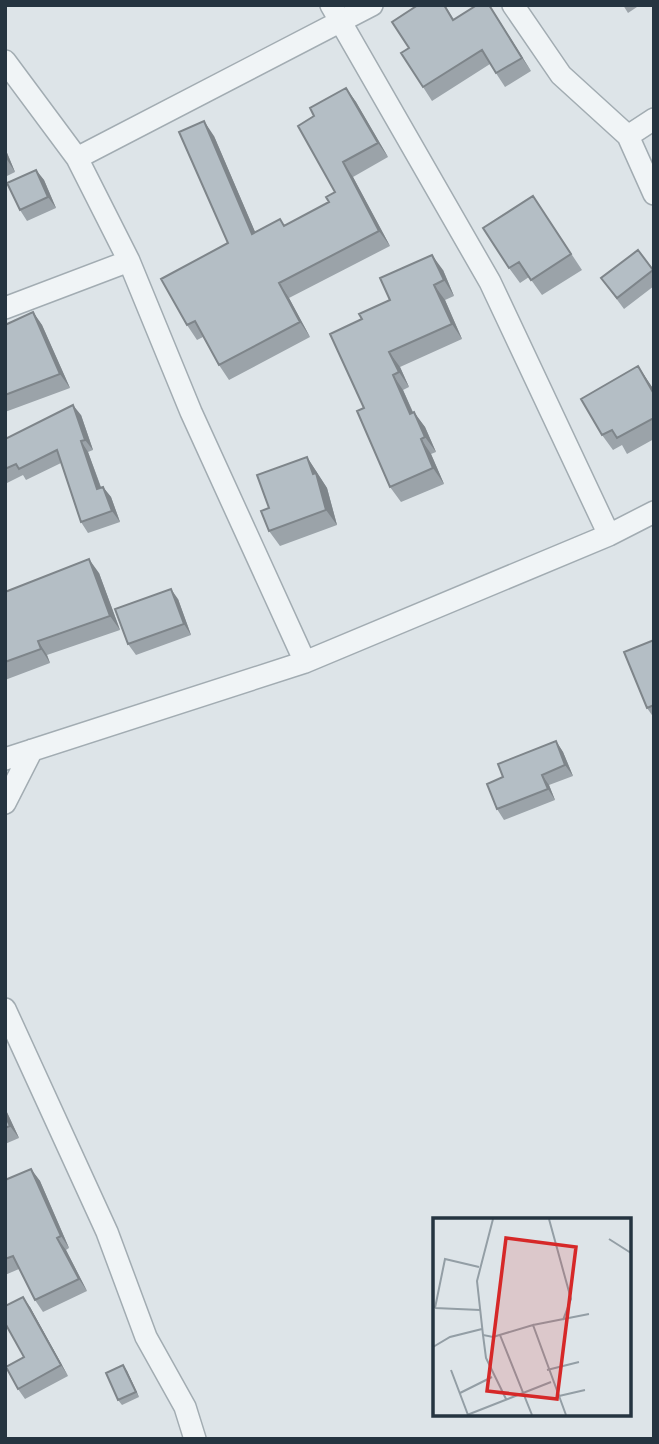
<svg xmlns="http://www.w3.org/2000/svg" width="659" height="1444" viewBox="0 0 659 1444" font-family="'PT Sans Narrow',sans-serif">
  <rect width="100%" height="100%" fill="#dde4e8"/>
  <g fill="none" stroke-linecap="round" stroke-linejoin="round">
    <defs>
      <path id="street" d="M331 5 490 282 609 535
        M513 5 561 75 628 136 654 194
        M5 61 77 158 129 261 191 412 305 662 609 535 654 512
        M628 136 654 119
        M77 158 372 5
        M5 308 129 261
        M5 759 305 662
        M5 803 32 750
        M5 1009 107 1232 146 1337 185 1407 195 1439"/>
    </defs>
    <use href="#street" stroke="#a2acb2" stroke-width="24"/>
    <use href="#street" stroke="#f0f4f6" stroke-width="21"/>
  </g>
  <path fill="#9ba3a9" d="M445 5 454 20 495 14 531 71 505 87 490 64 432 101 423 87 409 48Z
    M623 5H640L628 13Z
    M346 88 356 102 388 157 353 177 390 246 289 298 310 337 229 380 219 365 203 337 197 340 187 325 228 243 214 136 255 232 280 219 284 226 329 202 335 192 314 116Z
    M5 148 15 172 5 177Z
    M36 170 44 180 56 208 27 221 20 210Z
    M533 196 582 270 542 295 529 277 520 283 509 268Z
    M638 250 654 270V286L624 309 601 278Z
    M443 270 454 296 445 300 462 339 400 367 409 387 403 390 413 412 425 427 436 452 431 454 444 484 401 502 390 487 364 408 362 319 390 300Z
    M33 312 42 325 70 388 5 412V325Z
    M638 366 654 390V439L627 454 622 445 613 450 602 435Z
    M81 415 93 450 88 452 101 487H103L111 497 120 522 88 533 81 522 61 463 26 480 23 475 5 484V439Z
    M307 457 327 488 337 525 280 546 269 531V508Z
    M99 573 120 630 47 655 50 663 5 680V592Z
    M178 599 191 635 136 655 128 644Z
    M654 640V718L647 708Z
    M556 741 563 752 573 776 549 785 555 800 504 820 497 809 503 777Z
    M5 1108 19 1138 5 1144Z
    M31 1169 40 1181 69 1248 66 1250 87 1291 43 1312 35 1300 19 1269 5 1275V1180Z
    M30 1307 68 1376 25 1399 18 1389Z
    M123 1365 127 1371 139 1397 122 1405 118 1400Z"/>
  <path fill="#7e858a" d="M489 5 495 14 531 71 522 58Z
    M346 88 356 102 388 157 378 143Z
    M204 121 214 136 262 248 252 234Z
    M5 148 15 172 6 158Z
    M343 162 353 177 390 246 379 231Z
    M36 170 44 180 56 208 48 197Z
    M432 255 443 270 454 296 444 280Z
    M279 283 289 298 310 337 300 322Z
    M434 285 445 300 462 339 452 324Z
    M33 312 42 325 70 388 60 374Z
    M389 352 400 367 409 387 399 372Z
    M638 366 654 390V394Z
    M393 375 403 390 420 429 410 414Z
    M73 405 81 415 93 450 85 440Z
    M414 412 425 427 436 452 425 437Z
    M421 439 431 454 444 484 433 468Z
    M81 441 88 452 105 499 97 489Z
    M307 457 327 488 337 525 326 510Z
    M103 487 111 497 120 522 112 511Z
    M89 559 99 573 120 630 110 616Z
    M171 589 178 599 191 635 184 624Z
    M38 641 47 655 50 663 41 649Z
    M556 741 563 752 573 776 565 765Z
    M542 775 549 785 555 800 548 789Z
    M5 1108 19 1138 10 1126 5 1115Z
    M31 1169 40 1181 69 1248 61 1236Z
    M57 1238 66 1250 87 1291 79 1279Z
    M23 1297 30 1307 68 1376 61 1365Z
    M123 1365 127 1371 139 1397 136 1392Z"/>
  <path fill="#b4bec5" stroke="#7e858a" stroke-width="2" d="M418 5H444L453 20 477 5H489L522 58 496 73 482 50 423 87 401 53 409 48 392 22Z
    M346 88 378 143 343 162 379 231 279 283 300 322 219 365 195 321 187 325 161 279 228 243 179 132 204 121 252 234 280 219 284 226 329 202 326 197 335 192 298 126 314 116 310 108Z
    M36 170 48 197 20 210 7 183Z
    M533 196 571 254 531 280 519 262 509 268 483 228Z
    M638 250 653 270 617 298 601 278Z
    M432 255 444 280 434 285 452 324 389 352 399 372 393 375 410 414 414 412 425 437 421 439 433 468 390 487 357 411 364 408 330 334 362 319 359 314 390 300 380 278Z
    M33 312 60 374 5 395V325Z
    M638 366 654 394V418L617 438 612 430 602 435 581 399Z
    M73 405 85 440 81 441 97 489 103 487 112 511 81 522 57 450 19 469 16 464 5 469V439Z
    M307 457 313 474 316 473 326 510 269 531 261 511 269 508 257 475Z
    M89 559 110 616 38 641 41 649 5 662V592Z
    M171 589 184 624 128 644 115 609Z
    M654 640V705L647 708 624 652Z
    M556 741 565 765 542 775 548 789 497 809 487 784 503 777 498 764Z
    M5 1115 10 1126 5 1128Z
    M31 1169 61 1236 57 1238 79 1279 35 1300 13 1256 5 1259V1180Z
    M23 1297 61 1365 18 1389 6 1367 24 1357 5 1323V1306Z
    M123 1365 136 1392 118 1400 106 1373Z"/>
  <g transform="translate(433 1218)">
    <rect width="198" height="198" fill="#dde4e8"/>
    <path fill="none" stroke="#939ea5" stroke-width="2" d="M60 1 44 63 50 117 60 119 100 107 133 197M116 1 138 81 130 102M176 21 198 35M2 90 12 41 46 49M2 90 47 92M100 107 156 96M50 117 53 140 73 181M67 117 99 197M0 129 17 119 49 111M18 152 35 197M114 152 146 144M27 175 59 159M126 178 152 172M34 197 118 164"/>
    <path fill="#d62828" fill-opacity="0.15" stroke="#d62828" stroke-width="3.5" d="M73 20 143 29 124 181 54 173Z"/>
    <rect width="198" height="198" fill="none" stroke="#253440" stroke-width="3.5"/>
  </g>
  <rect width="659" height="1444" fill="none" stroke="#253440" stroke-width="14"/>
</svg>
